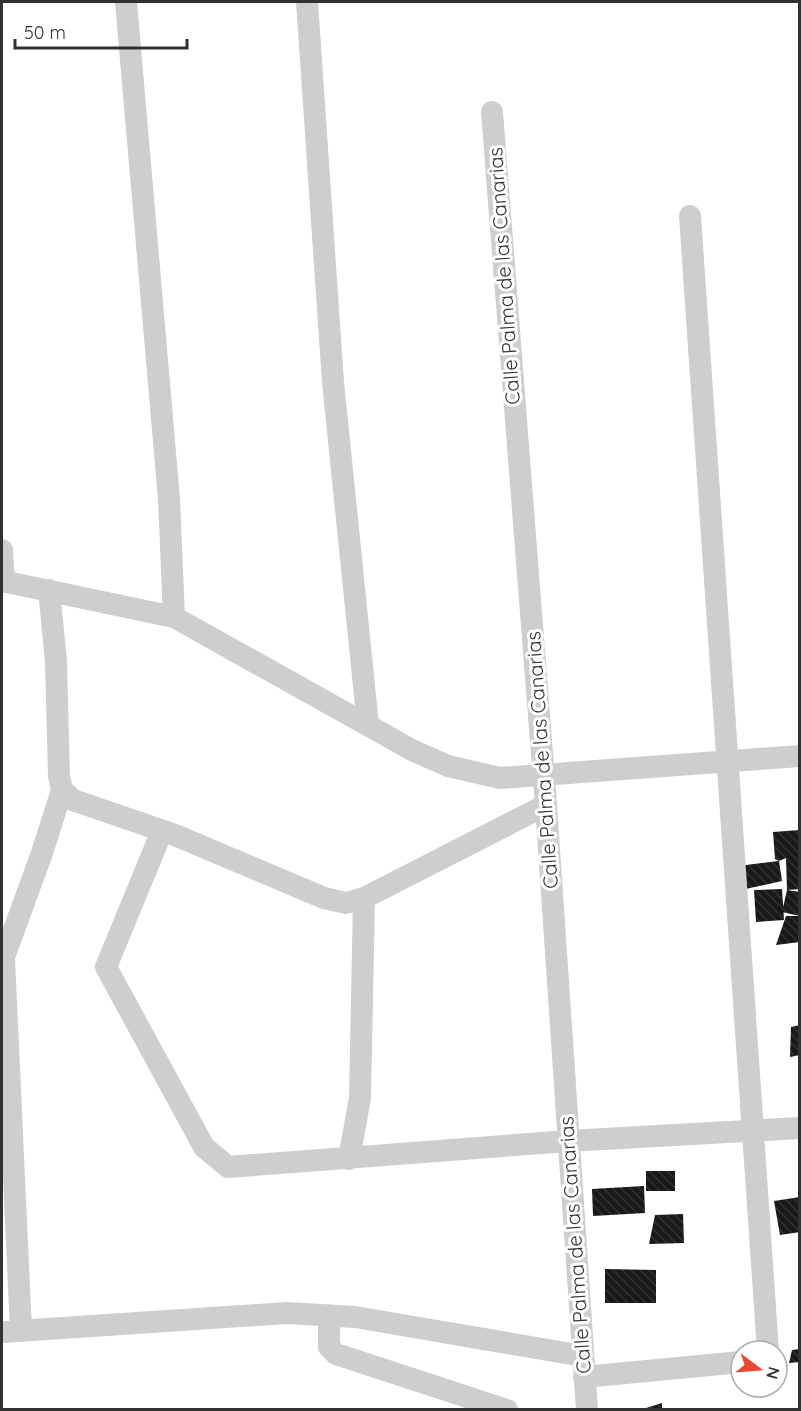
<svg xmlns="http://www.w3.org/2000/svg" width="801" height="1411" viewBox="0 0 801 1411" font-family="Quicksand,sans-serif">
  <defs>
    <pattern id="building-back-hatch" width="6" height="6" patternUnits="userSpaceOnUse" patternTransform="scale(1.5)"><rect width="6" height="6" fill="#181818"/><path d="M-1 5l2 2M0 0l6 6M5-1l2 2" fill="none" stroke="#313131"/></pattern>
  </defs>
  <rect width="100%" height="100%" fill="#fff"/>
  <path fill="url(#building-back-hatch)" d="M800 830V889L787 890 786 858 779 861 775 859 773 832Z
    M779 861 782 881 741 890 738 866Z
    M782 889 784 920 756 922 754 890Z
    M787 890 800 892V916L782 912Z
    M786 916H800V942L776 945Z
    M800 1025V1055L790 1057 791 1027Z
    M646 1171H675V1191H646Z
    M644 1186 645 1213 593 1216 592 1189Z
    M800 1197V1232L780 1235 774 1201Z
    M683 1214 684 1243 649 1244 655 1215Z
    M605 1269 656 1270V1303H605Z
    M800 1349V1362L789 1363 792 1350Z
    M662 1403V1410H643V1409Z"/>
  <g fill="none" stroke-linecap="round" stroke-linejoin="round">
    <path stroke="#cecece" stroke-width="22" d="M126 2 169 499 174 617
      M307 2 333 382 368 725
      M492 112 546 805 587 1410
      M690 216 768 1351
      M2 550 4 582
      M2 581 174 617 412 750 448 766 500 778 800 756
      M49 590 56 661 59 776 62 790 73 800 175 835 324 898 346 903 364 898 546 805
      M162 831 106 967 204 1147 228 1167 568 1141 800 1128
      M349 1159 360 1098 364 898
      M329 1316V1347L336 1354 507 1410
      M21 1331 4 957 42 853 62 790
      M2 1332 287 1313 355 1317 583 1356
      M584 1377 741 1362"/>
  </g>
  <g text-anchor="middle" stroke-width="6" stroke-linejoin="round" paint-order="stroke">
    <g font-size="20" fill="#313131" stroke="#fff">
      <text transform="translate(504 276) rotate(-94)" y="7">Calle Palma de las Canarias</text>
      <text transform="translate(542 760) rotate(-94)" y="7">Calle Palma de las Canarias</text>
      <text transform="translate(575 1245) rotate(-94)" y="7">Calle Palma de las Canarias</text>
    </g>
  </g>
  <rect width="801" height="1411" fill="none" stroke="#313131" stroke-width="6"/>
  <g transform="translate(759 1369) rotate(106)"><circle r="28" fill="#ffffff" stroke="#adadad" stroke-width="1.5"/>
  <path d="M0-4.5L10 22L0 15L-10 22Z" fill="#e94933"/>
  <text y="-9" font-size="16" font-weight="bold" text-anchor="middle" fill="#313131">N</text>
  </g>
  <path d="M15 39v9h172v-9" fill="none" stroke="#313131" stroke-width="3"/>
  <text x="24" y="39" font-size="18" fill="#313131" stroke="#ffffff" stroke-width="4.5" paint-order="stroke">50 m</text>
</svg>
